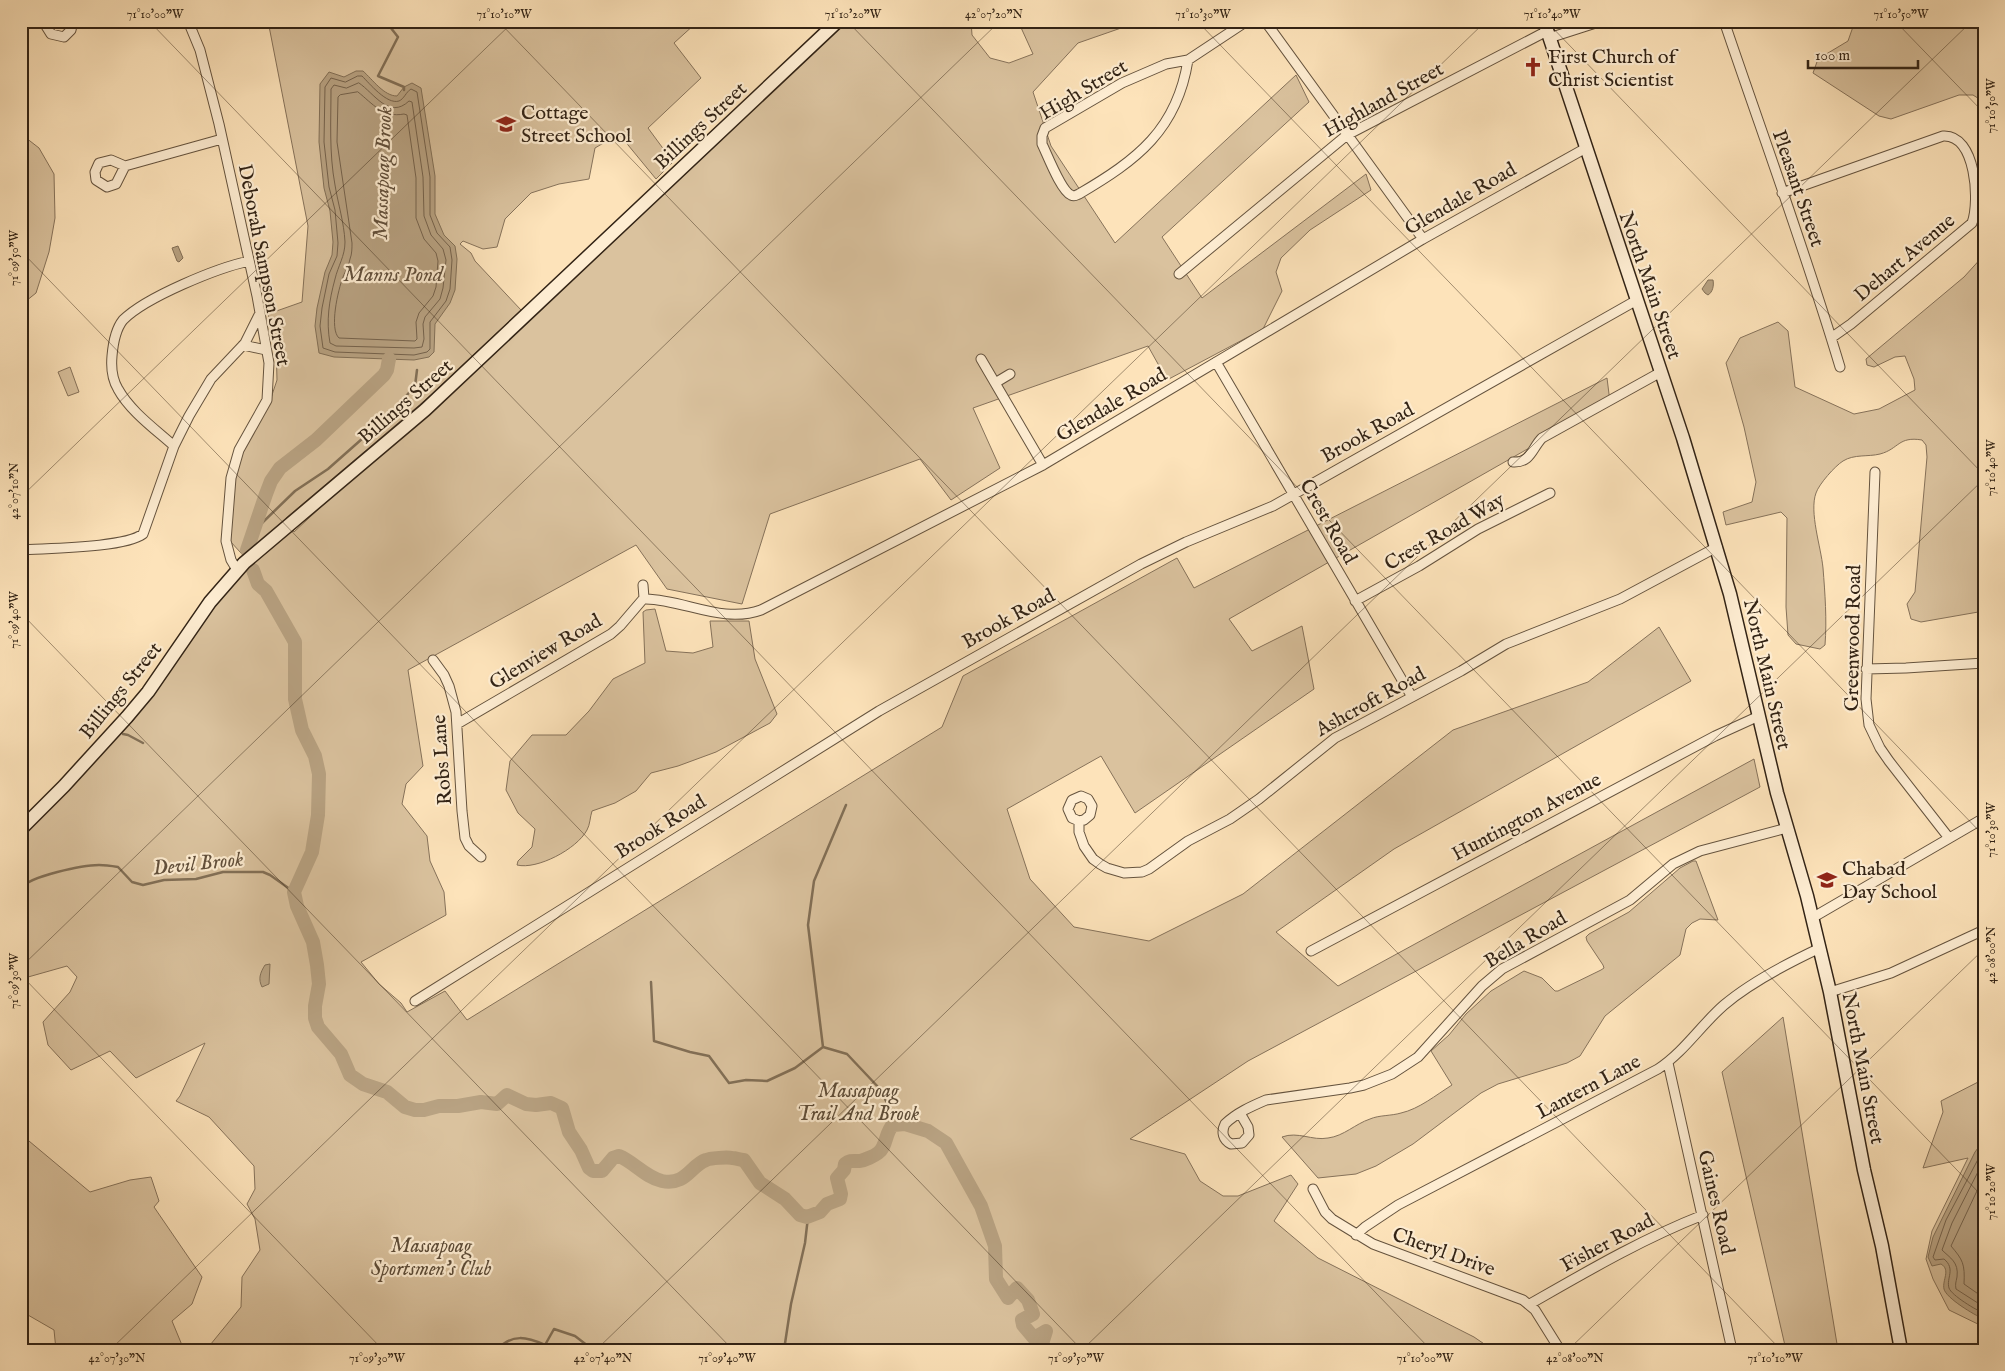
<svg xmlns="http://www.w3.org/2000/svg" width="2005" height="1371" viewBox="0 0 2005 1371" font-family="'IM FELL English',serif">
  <rect width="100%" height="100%" fill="#fde3ba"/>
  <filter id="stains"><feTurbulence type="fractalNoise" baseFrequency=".004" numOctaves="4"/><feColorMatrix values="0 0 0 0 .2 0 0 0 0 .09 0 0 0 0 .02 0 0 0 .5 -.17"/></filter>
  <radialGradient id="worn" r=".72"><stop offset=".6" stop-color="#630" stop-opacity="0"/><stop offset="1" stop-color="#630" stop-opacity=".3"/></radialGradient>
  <path fill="#dac29e" stroke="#86725a" d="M268 21H703L695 24 674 43 701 78 648 128 673 162 656 179 619 134 595 148 589 179 559 184 531 193 505 219 497 247 483 249 463 241 460 244 471 253 475 261 521 310 430 396 286 518 294 532 842 21H971L972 35 990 58 1009 63 1033 54 1018 21H1125L1124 27 1078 43 1033 92 1051 146 1115 243 1296 75 1309 102 1162 237 1202 298 1366 174 1371 190 1310 230 1281 258 1276 272 1282 291 1263 329 1167 380 1148 346 973 408 1000 468 951 500 920 459 770 514 742 604 667 589 636 545 408 670 423 766 406 784 402 804 427 836 430 861 444 892 446 915 361 962 379 984 401 1003 407 1012 445 991 467 1020 942 727 963 676 1177 558 1194 588 1607 378 1610 402 1229 619 1252 651 1302 626 1314 689 1135 813 1101 756 1007 809 1030 879 1074 927 1149 941 1243 894 1453 730 1588 682 1659 627 1691 681 1394 849 1276 932 1338 986 1754 759 1760 787 1248 1061 1130 1139 1185 1154 1200 1181 1223 1196H1238L1291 1175 1298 1184 1274 1221 1318 1258 1474 1337 1493 1350H206L241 1307 242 1277 260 1250 255 1219 247 1204 255 1189 254 1166 209 1117 176 1101 180 1096 205 1043 136 1078 110 1051 71 1070 48 1045 43 1022 70 992 77 977 67 966 21 979V834L132 722 225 592 251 564 230 541 227 530 239 456 271 398 277 380 276 341 268 314 302 302 308 226Z
    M1855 21H1984V102L1973 95H1959L1891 119 1879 116 1813 73 1818 59 1848 41Z
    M21 134 39 148 54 174 55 218 49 252 36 293 21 305Z
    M1984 255V611L1921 622 1911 619 1907 604 1915 592 1927 457 1926 445 1922 440C1898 436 1899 449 1880 454 1868 457 1854 454 1843 461 1835 466 1819 484 1816 493 1809 512 1821 547 1823 568 1825 593 1827 620 1825 645L1820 649 1796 644 1788 635 1786 607 1787 518 1781 512 1726 525 1723 512 1752 502 1756 482 1744 427 1726 363 1740 338 1778 322 1788 331 1795 387 1854 414 1879 409 1915 390 1914 379 1905 356 1895 357 1874 367 1867 365 1866 359 1964 277Z
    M70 367 79 392 68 396 58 372Z
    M655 609 666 651 693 653 713 647 710 621H749L755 659 777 714 770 723 716 752 678 766 651 773 636 791 615 803 592 811C590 817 590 825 587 830 577 849 537 870 517 865L518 861 532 847 535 829 518 813 506 790 510 761 532 735H566L589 711 613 679 645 663 643 612 646 610Z
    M1693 861H1696L1718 920 1700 919 1692 923 1686 929 1680 955 1605 1016 1580 1056 1567 1063 1498 1084 1481 1093 1413 1144 1376 1166 1356 1174 1318 1178 1282 1137C1298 1131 1312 1141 1328 1138 1344 1136 1355 1124 1370 1119 1379 1115 1391 1116 1401 1113 1419 1109 1436 1095 1452 1085L1431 1051 1449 1035 1466 1014 1491 991 1524 971 1542 978 1555 991H1558L1601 970 1604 968 1603 965 1587 941 1586 937 1589 934 1629 912 1680 868Z
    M1783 1017 1838 1350H1786L1722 1072Z
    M1984 1079V1327L1949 1310 1933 1279 1926 1259 1932 1231 1968 1158 1923 1168 1943 1112 1941 1101Z
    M21 1118 23 1136 90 1192 130 1180 151 1177 159 1201 154 1207 202 1277 192 1304 172 1321 184 1350H56L54 1330 21 1311Z"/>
  <path fill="#b8a282" stroke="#826f56" d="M356 71H363C373 80 384 96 397 96L404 87 412 83 421 88 435 176V214L444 235 455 246 457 259 455 290 450 303 435 324 434 352 429 357 414 360 334 357 319 353 315 326 317 308 325 272 332 255 333 242 330 211 324 188 319 142 320 84 329 72 344 77Z
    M178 246 183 258 179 262 177 261 172 248Z
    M1708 280H1713C1714 285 1713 292 1708 295L1705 293 1702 289Z
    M270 964 269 984 262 987C258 979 260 973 265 965Z
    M1984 1140V1319C1974 1315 1946 1298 1944 1289 1942 1280 1951 1270 1941 1264L1932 1266 1928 1257 1933 1237 1975 1152Z"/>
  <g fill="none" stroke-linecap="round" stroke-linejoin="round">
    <path stroke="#75624c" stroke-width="1" d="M358 76H362C369 83 387 105 399 101 404 99 406 92 411 89L417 92 430 177V215L437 233 450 247 452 260 450 289 446 301 430 322V349L427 352 414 355 335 352 323 348 320 326 322 308 329 274 337 256 338 243 335 210 329 187 324 142 325 87 331 78 345 82Z
      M359 83C374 93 389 120 409 101L412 102 423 177 424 216 431 235 443 249 446 260 443 288 440 299 425 317 423 324 424 339 422 347 414 348 336 346 330 343C326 321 329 301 335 279 338 266 345 256 345 242 344 222 338 204 335 185 329 153 331 121 331 89L334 85 346 88Z
      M358 92C373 104 383 118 404 114L407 115 416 178V218L424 239 436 253 438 261 436 287 433 296 419 313 416 322 417 339 415 341 339 338C329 329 338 290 343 277 345 271 349 266 350 259 352 254 352 248 352 243L337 142 338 97 340 95Z
      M1984 1148 1946 1220 1933 1257 1935 1260 1944 1259C1956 1269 1946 1278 1949 1288 1951 1295 1977 1311 1984 1313
      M1984 1160 1952 1223 1942 1250C1950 1258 1959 1262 1957 1277 1956 1282 1955 1284 1956 1289L1984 1307
      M1984 1176 1951 1246C1963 1260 1965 1264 1964 1284L1984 1298"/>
    <path stroke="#826f56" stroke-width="2.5" d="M383 21 387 23 398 37 378 76 404 87V90
      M254 528 261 524 295 491 328 469 389 415 415 386 417 370
      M123 734 128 735 143 743
      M846 805 814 881 808 925 823 1047 847 1054 880 1089 897 1123
      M21 888C30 876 83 865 99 865 105 865 112 866 118 867L132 882 143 885 164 880 196 879 223 872H263L270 875 294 892
      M651 982 654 1041 690 1052 709 1056 729 1083 746 1080 767 1081 795 1068 823 1047
      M497 1350C512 1333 527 1337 545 1345L554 1329 575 1336 588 1346 601 1350
      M784 1350 791 1304 805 1243 808 1217"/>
    <path stroke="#b8a282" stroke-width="14" d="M247 550 266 494 271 481 280 468 316 440 384 375 387 370 389 359
      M253 570 258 584 266 591 295 642V699L302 730 315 756 319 774 318 815 312 852 294 892 297 906 313 942 317 965 319 984 315 1006V1018L318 1027 341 1054 350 1075 363 1084 387 1092 405 1107 415 1110H424L439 1106H458L481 1102 497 1104 507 1095 526 1104 536 1105 551 1103 562 1108 569 1132 581 1150 589 1168 593 1171H602L613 1158 619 1156C634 1162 645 1177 662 1181 686 1186 691 1165 706 1160 710 1158 728 1157 732 1158 737 1158 739 1160 744 1160L760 1183 785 1199 800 1215 807 1217 820 1212 827 1204 840 1199 841 1194 837 1178 844 1170 845 1164C850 1160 853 1161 860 1161 865 1160 874 1156 878 1153 887 1147 885 1132 893 1125L905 1124 928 1131 946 1143 981 1206 995 1246 996 1279 1008 1298 1017 1288 1028 1300 1033 1314 1022 1320 1023 1325 1034 1338 1046 1331 1042 1344 1036 1350"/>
    <defs>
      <path id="street" d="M48 21 46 26 51 34 64 37 71 30 73 21
        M188 21 200 50 219 124 257 296 269 363 267 400 239 450 231 478 226 541 231 560 237 570
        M1265 21 1423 239
        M1724 21C1763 136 1805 250 1840 367
        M1549 38 1602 21
        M1188 60C1177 130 1137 160 1079 194 1076 195 1075 197 1071 195 1061 191 1047 154 1042 144V136L1045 128 1122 83 1166 64 1188 60 1247 21
        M125 166 111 160 99 163 95 172 96 180 107 187 116 184 125 166 222 139
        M1782 193 1943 136C1976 134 1980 201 1972 223L1851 324 1831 338
        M1179 274 1347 135 1547 31
        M243 345 266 350
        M981 359 1043 465
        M1216 362 1412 697
        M995 383 1010 374
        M174 446C155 429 130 411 118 389 112 379 111 367 112 356 113 344 115 330 123 320 146 297 217 268 249 261
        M1513 462C1531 463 1532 448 1542 438L1661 372
        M1875 472 1866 699 1869 725 1880 748 1889 761 1949 838
        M21 550C48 548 124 548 143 534L174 446 189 416 211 379 245 343 259 315
        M643 585 644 598 646 599C685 600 723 624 761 610L1043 465 1423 239 1586 148
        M1355 601 1419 566 1478 529 1550 493
        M433 660 444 675 449 686 456 712 462 811 465 838 469 846 481 857
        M1866 669 1906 668 1984 663
        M457 724 611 634 620 626 644 598
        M1079 821 1072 818 1068 809 1072 800 1081 796 1088 799 1092 806 1090 815 1084 820 1079 821V832L1084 846 1093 859 1100 864 1107 868 1124 873 1142 872 1149 869 1188 841 1230 819 1259 799 1335 738 1461 671 1506 644 1620 599 1717 547
        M1812 918 1984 818
        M1311 951 1715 736 1759 716
        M1830 992 1891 973 1984 930
        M415 1001 879 711 1141 564 1186 542 1273 506 1637 300
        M1668 1063 1732 1350
        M1240 1113 1248 1127 1249 1135 1242 1143 1231 1144C1223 1140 1221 1132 1225 1124 1236 1113 1252 1106 1266 1100L1350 1088 1364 1085 1392 1074 1418 1057 1482 986 1502 969 1630 900 1673 864 1700 851 1787 828
        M1313 1189 1325 1212 1332 1219 1373 1244 1523 1300 1535 1310 1560 1350
        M1356 1235 1365 1227 1398 1205 1658 1069C1684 1052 1701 1025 1724 1005 1751 982 1788 963 1820 948
        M1530 1304C1586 1272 1642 1239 1703 1215"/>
      <path id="secondary" d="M1544 21 1683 438 1730 594 1777 793 1807 896 1830 992 1864 1170 1882 1246 1901 1350
        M21 829 64 786 127 717 148 692 210 602 244 563 425 410 838 21"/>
    </defs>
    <use href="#street" stroke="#65533e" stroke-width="11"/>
    <use href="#secondary" stroke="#322315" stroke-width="15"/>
    <use href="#street" stroke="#feedd2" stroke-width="9"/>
    <use href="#secondary" stroke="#feedd2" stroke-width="12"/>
  </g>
  <path fill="none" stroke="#322315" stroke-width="1" stroke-opacity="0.45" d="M149 21 1431 1350M498 21 1781 1350M847 21 1984 1198M1197 21 1984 836M1546 21 1984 475M1895 21 1984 113M21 28 28 21M21 251 1082 1350M21 497 514 21M21 613 733 1350M21 967 1000 21M21 975 383 1350M21 1337 34 1350M110 1350 1486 21M596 1350 1972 21M1082 1350 1984 479M1568 1350 1984 949"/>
  <defs>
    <symbol id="church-bare" viewBox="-9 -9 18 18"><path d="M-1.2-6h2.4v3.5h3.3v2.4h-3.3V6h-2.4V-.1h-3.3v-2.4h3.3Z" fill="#8f2418" stroke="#feedd2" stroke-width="2.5" paint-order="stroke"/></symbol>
    <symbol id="school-bare" viewBox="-9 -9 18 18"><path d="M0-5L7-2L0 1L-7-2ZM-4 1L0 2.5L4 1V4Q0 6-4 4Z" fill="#8f2418" stroke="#feedd2" stroke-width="2.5" paint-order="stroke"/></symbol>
  </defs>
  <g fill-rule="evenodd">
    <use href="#church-bare" x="1519" y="53" width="28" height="28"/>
    <use href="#school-bare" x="492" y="110" width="28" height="28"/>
    <use href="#school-bare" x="1813" y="866" width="28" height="28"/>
  </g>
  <g text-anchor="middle" stroke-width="4.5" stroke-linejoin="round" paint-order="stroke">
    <g font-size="20" fill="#322315" stroke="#feedd2" text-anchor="start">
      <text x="1548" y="63">First Church of<tspan x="1548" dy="23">Christ Scientist</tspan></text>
      <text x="521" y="119">Cottage<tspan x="521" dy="23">Street School</tspan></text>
      <text x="1842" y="875">Chabad<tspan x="1842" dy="23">Day School</tspan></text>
    </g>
    <g font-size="20" fill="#322315" stroke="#feedd2">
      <text transform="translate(1083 89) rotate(-31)" y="7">High Street</text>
      <text transform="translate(1383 99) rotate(-29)" y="7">Highland Street</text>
      <text transform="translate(700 125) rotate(-43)" y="7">Billings Street</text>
      <text transform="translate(1799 188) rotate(71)" y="7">Pleasant Street</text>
      <text transform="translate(1460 198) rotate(-30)" y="7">Glendale Road</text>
      <text transform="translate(1904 257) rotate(-40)" y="7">Dehart Avenue</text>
      <text transform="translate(265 265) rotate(79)" y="7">Deborah Sampson Street</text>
      <text transform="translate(1651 285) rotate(71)" y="7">North Main Street</text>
      <text transform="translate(405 401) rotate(-41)" y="7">Billings Street</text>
      <text transform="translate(1111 404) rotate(-31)" y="7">Glendale Road</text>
      <text transform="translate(1367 432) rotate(-29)" y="7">Brook Road</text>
      <text transform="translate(1329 521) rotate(60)" y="7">Crest Road</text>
      <text transform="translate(1444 531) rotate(-30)" y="7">Crest Road Way</text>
      <text transform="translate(1008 618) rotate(-29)" y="7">Brook Road</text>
      <text transform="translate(1852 638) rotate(-89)" y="7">Greenwood Road</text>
      <text transform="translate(545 651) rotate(-31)" y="7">Glenview Road</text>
      <text transform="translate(1768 674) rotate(77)" y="7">North Main Street</text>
      <text transform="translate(120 690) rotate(-51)" y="7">Billings Street</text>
      <text transform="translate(1370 701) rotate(-29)" y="7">Ashcroft Road</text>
      <text transform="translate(441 760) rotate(-94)" y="7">Robs Lane</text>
      <text transform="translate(1526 816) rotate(-28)" y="7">Huntington Avenue</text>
      <text transform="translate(660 826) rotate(-32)" y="7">Brook Road</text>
      <text transform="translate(1525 939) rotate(-31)" y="7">Bella Road</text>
      <text transform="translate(1864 1068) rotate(79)" y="7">North Main Street</text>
      <text transform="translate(1588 1086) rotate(-28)" y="7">Lantern Lane</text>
      <text transform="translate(1717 1202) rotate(77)" y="7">Gaines Road</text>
      <text transform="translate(1607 1242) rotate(-28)" y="7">Fisher Road</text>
      <text transform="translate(1444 1251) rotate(20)" y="7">Cheryl Drive</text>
    </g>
    <g font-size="20" font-style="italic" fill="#5c4b37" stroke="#feedd2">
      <text x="858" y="1097">Massapoag<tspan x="858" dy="23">Trail And Brook</tspan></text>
      <text x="431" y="1252">Massapoag<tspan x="431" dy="23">Sportsmen's Club</tspan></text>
    </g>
    <g font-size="21" font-style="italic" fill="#614f3b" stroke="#feedd2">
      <text transform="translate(382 173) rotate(-88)" y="7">Massapoag Brook</text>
      <text x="393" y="281">Manns Pond</text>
      <text transform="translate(198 863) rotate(-6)" y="7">Devil Brook</text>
    </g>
  </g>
  <rect width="2005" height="1371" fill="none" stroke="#fde3ba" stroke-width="55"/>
  <path d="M1808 60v8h110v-8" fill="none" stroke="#322315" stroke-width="2.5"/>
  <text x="1815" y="60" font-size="15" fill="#322315" stroke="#feedd2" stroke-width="4" paint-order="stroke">100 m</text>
  <rect x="28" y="28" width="1950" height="1316" fill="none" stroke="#322315" stroke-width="2"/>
  <g font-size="12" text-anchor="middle" fill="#322315">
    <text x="155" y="18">71°10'00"W</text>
    <text x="504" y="18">71°10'10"W</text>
    <text x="853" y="18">71°10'20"W</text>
    <text x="994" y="18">42°07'20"N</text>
    <text x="1203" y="18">71°10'30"W</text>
    <text x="1552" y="18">71°10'40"W</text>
    <text x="1901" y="18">71°10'50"W</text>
    <text transform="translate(1991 106) rotate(-90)" y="4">71°10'50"W</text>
    <text transform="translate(14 258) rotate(-90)" y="4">71°09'50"W</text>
    <text transform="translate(1991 468) rotate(-90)" y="4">71°10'40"W</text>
    <text transform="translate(14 491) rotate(-90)" y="4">42°07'10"N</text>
    <text transform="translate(14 620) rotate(-90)" y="4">71°09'40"W</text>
    <text transform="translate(1991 830) rotate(-90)" y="4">71°10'30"W</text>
    <text transform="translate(1991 955) rotate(-90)" y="4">42°08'00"N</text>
    <text transform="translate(14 981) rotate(-90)" y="4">71°09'30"W</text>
    <text transform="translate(1991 1192) rotate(-90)" y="4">71°10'20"W</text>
    <text x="117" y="1362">42°07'30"N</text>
    <text x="377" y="1362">71°09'30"W</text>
    <text x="603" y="1362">42°07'40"N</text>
    <text x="727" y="1362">71°09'40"W</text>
    <text x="1076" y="1362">71°09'50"W</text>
    <text x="1425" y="1362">71°10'00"W</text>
    <text x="1575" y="1362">42°08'00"N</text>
    <text x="1775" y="1362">71°10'10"W</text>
  </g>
  <rect width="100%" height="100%" filter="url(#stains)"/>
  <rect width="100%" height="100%" fill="url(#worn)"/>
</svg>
